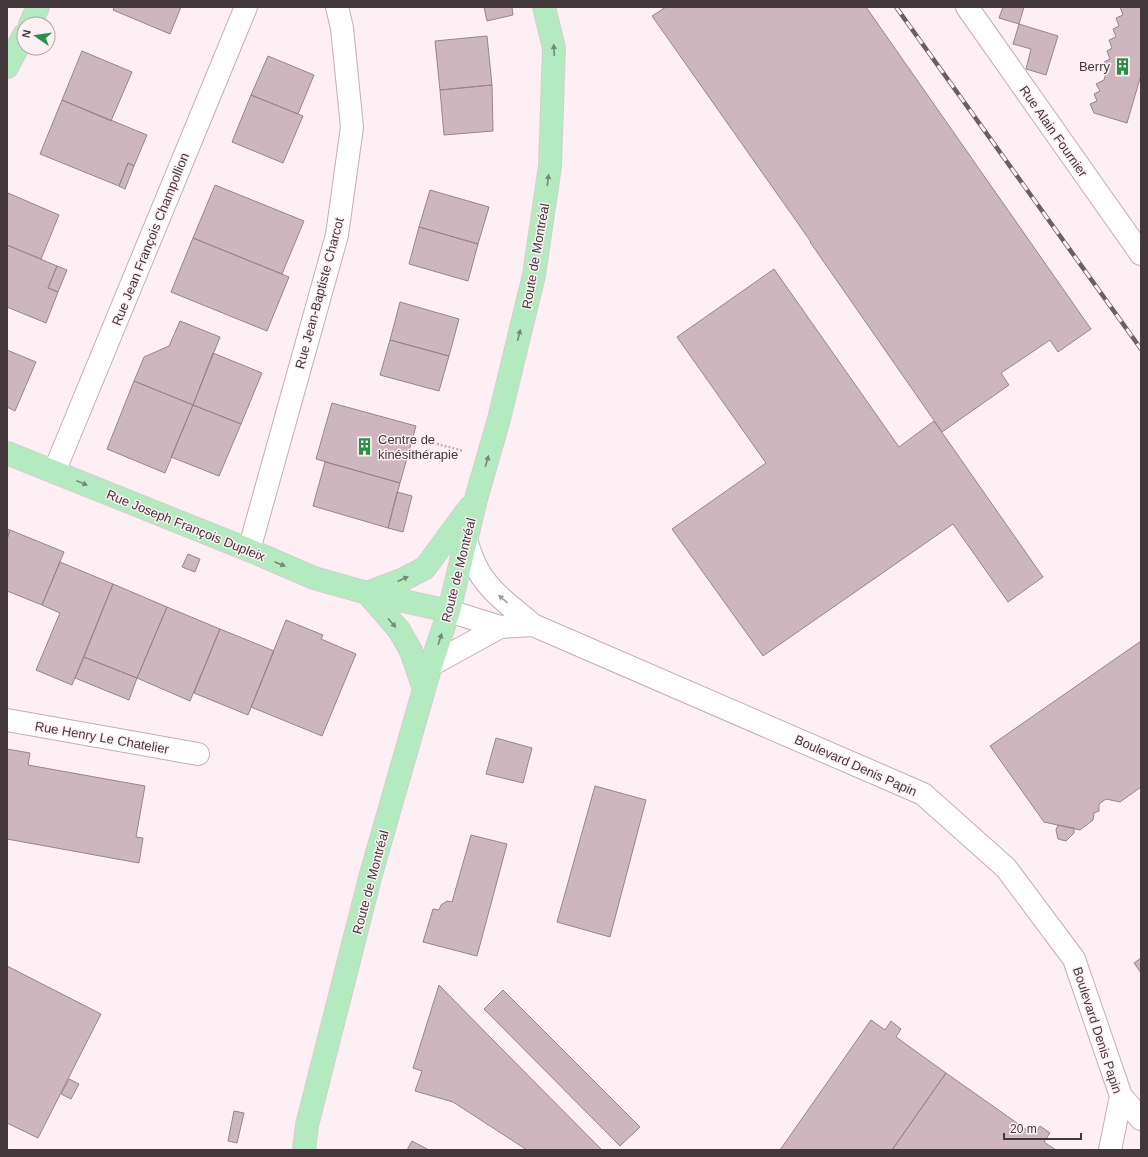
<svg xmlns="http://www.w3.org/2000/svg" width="1148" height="1157" viewBox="0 0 1148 1157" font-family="Arial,sans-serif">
  <rect width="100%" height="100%" fill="#fdeff4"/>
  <path fill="#cdb6be" stroke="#9a848c" d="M114 7H181L170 34 113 10Z
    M484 7H512L513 15 487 21Z
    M666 7H866L1091 329 1058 352 1050 340 1001 373 1009 385 942 432 810 242H811L652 16Z
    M1003 7H1024L1019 24 999 18Z
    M1120 7H1141V75L1127 123 1094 113 1090 104 1097 101 1094 94 1100 91 1096 84 1104 80 1107 70 1104 62 1110 59 1107 51 1112 48 1109 40 1116 37 1113 29 1119 26 1116 18 1123 15Z
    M1019 24 1058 36 1046 75 1026 69 1031 49 1013 44Z
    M487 36 492 85 440 90 435 41Z
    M82 51 132 72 111 121 62 100Z
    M268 56 314 75 298 114 251 95Z
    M492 85 493 131 444 135 440 90Z
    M251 95 303 116 283 163 232 142Z
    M62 100 147 135 134 166 128 163 119 186 40 154Z
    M128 163 134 166 125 189 119 186Z
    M215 185 304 221 282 274 193 238Z
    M430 190 489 207 478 244 419 227Z
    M8 193 59 215 41 259 7 245V196Z
    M419 227 478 244 468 281 409 264Z
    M193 238 289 277 267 331 171 292Z
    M7 245 57 266 48 288 58 292 46 323 7 307Z
    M57 266 67 270 58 292 48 288Z
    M774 269 899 447 934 421 1043 577 1008 602 953 524 763 656 672 529 766 463 677 337Z
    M400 302 459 319 449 356 390 340Z
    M180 321 220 337 193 405 134 381 144 357 169 346Z
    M390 340 449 356 439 391 380 375Z
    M7 350 36 362 15 411 7 407Z
    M213 353 262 373 241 424 193 405Z
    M134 381 193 405 165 473 107 449Z
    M332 403 416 426 400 483 316 459Z
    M193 405 241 424 219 476 171 457Z
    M325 462 400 483 388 528 313 506Z
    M397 492 412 496 403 532 388 528Z
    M7 529 10 530 7 539Z
    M10 530 64 552 42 605 7 591V539Z
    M188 554 200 559 195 572 182 567Z
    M60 562 113 584 72 685 36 670 60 613 42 605Z
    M113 584 167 607 137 678 84 657Z
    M167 607 220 629 190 701 137 678Z
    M286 620 323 635 321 639 356 654 322 736 251 707Z
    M220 629 274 651 248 715 194 693Z
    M1141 641V787L1120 802 1106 799 1099 804V811L1094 813 1093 820 1080 830 1044 822 990 746Z
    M84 657 137 678 129 700 75 678Z
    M496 738 532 748 523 783 486 774Z
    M7 749 30 753 28 765 145 786 136 837 143 838 139 863 7 839Z
    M595 786 646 800 610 937 557 922Z
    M1058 825 1074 828V833L1066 841 1058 839 1056 830Z
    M471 835 507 844 477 956 423 942 433 909 439 910 441 905 447 901 452 902Z
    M1141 958V973L1134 963Z
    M7 966 101 1014 38 1138 7 1123Z
    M439 985 491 1038 602 1150H527L453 1102 415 1091 422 1071 413 1068Z
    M503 990 640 1127 620 1146 484 1009Z
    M871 1020 885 1030 891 1021 901 1029 896 1037 946 1073 892 1150H780Z
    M946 1073 1034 1135 1040 1126 1050 1133 1044 1142 1056 1150H892Z
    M69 1079 79 1084 71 1099 61 1094Z
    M234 1111 244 1113 237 1143 228 1141Z
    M412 1141 429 1150H407Z"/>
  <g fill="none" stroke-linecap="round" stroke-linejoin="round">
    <defs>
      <path id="minor" d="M967 7 1141 254
        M54 472 246 7
        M466 539C468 547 471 555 474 562 485 589 511 606 533 625L923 794 1006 868 1074 959 1121 1096 1110 1150
        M249 550 337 235 352 127 342 28 337 7
        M449 611 500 627 533 625
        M431 665 500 627
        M7 720 198 754
        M1121 1096 1141 1119"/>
      <path id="major" d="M30 24 38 7
        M7 67 24 35
        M7 453 249 550 314 578 367 593 449 611
        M367 593 404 579 425 568 470 507
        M367 593 399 630 411 651 424 689
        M304 1150 307 1125 371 874 431 665 449 611 476 499 499 419 534 275 550 166 554 48 544 7"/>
    </defs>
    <use href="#minor" stroke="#c5aeb6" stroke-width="24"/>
    <use href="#major" stroke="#d2cfd0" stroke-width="24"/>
    <path stroke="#c2b6ba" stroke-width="2.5" stroke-dasharray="2 2" stroke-linecap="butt" d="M433 443 464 451"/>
    <use href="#minor" stroke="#fff" stroke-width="22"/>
    <use href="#major" stroke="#b3eabf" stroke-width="22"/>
    <defs>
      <path id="rail" d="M896 7 1141 349"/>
    </defs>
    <use href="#rail" stroke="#6a5f63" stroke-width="4.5"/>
    <use href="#rail" stroke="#fdeff4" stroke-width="3" stroke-dasharray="9" stroke-linecap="butt"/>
  </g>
  <defs><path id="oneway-solid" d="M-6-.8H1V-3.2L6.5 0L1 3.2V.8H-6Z"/></defs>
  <g fill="#758877">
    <use href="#oneway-solid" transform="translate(554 50) rotate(-93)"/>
    <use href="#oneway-solid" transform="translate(548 180) rotate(-82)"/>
    <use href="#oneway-solid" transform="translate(519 335) rotate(-76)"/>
    <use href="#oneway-solid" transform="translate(487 461) rotate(-74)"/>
    <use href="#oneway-solid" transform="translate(82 483) rotate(22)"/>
    <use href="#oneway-solid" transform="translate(280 564) rotate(23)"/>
    <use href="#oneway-solid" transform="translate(403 579) rotate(-24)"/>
    <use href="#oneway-solid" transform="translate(392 623) rotate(49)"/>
    <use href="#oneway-solid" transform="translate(440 639) rotate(-72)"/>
  </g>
  <use fill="#a09c9e" href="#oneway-solid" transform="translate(503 599) rotate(-140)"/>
  <defs>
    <symbol id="building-bare" viewBox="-9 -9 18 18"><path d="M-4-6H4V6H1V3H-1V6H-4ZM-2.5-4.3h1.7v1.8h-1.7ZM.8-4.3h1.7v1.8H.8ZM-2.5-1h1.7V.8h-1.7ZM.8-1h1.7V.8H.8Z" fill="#279148" stroke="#fdeff4" stroke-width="2.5" paint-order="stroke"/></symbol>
  </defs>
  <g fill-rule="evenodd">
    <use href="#building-bare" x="1110" y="54" width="25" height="25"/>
    <use href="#building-bare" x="352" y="434" width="25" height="25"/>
  </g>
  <g text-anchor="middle" stroke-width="3" stroke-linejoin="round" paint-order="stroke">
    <g font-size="13" fill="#42383c" stroke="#fdeff4" text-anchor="end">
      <text x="1110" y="71">Berry</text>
      <text x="378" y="444" text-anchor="start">Centre de<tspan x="378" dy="15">kinésithérapie</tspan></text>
    </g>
    <g font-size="13" fill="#42383c" stroke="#fdeff4">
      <text transform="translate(1054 131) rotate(55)" y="5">Rue Alain Fournier</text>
      <text transform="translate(150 239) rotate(-68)" y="5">Rue Jean François Champollion</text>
      <text transform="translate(535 256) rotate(-80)" y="5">Route de Montréal</text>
      <text transform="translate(319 293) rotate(-75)" y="5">Rue Jean-Baptiste Charcot</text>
      <text transform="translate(186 525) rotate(22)" y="5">Rue Joseph François Dupleix</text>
      <text transform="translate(458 570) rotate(-76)" y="5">Route de Montréal</text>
      <text transform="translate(102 737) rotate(10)" y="5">Rue Henry Le Chatelier</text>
      <text transform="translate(856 765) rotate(24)" y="5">Boulevard Denis Papin</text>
      <text transform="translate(370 882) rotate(-75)" y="5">Route de Montréal</text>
      <text transform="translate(1098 1030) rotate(72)" y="5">Boulevard Denis Papin</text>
    </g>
  </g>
  <rect width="1148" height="1157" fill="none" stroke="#42383c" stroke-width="16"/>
  <g transform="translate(36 36) rotate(283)"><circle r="19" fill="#fdeff4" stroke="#b2a6aa"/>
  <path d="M0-3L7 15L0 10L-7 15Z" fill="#279148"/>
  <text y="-6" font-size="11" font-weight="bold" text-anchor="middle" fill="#42383c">N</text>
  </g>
  <path d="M1004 1133v6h77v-6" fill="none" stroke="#42383c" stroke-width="2"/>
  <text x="1010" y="1133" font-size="12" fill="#42383c" stroke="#fdeff4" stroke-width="3" paint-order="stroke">20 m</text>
</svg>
